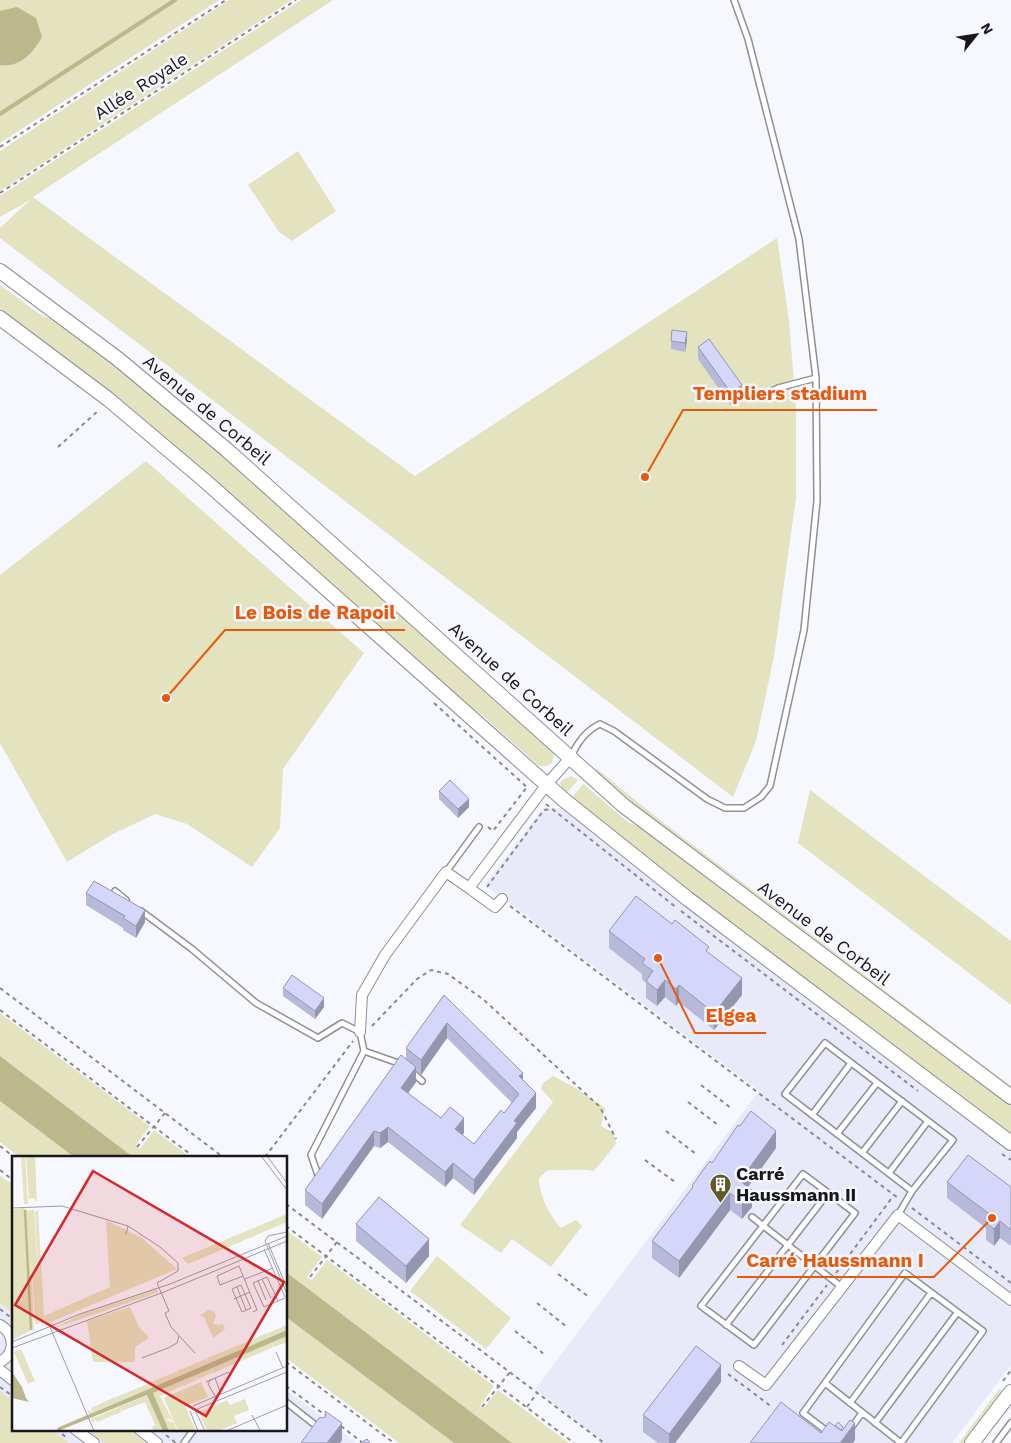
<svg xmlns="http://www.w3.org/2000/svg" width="1011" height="1443" viewBox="0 0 1011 1443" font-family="'Work Sans',sans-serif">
  <rect width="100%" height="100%" fill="#f7f7ff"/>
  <path fill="#e8eafa" d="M543 808H563L1011 1151V1365L952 1443H604L535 1389 759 1091 485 885Z
    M0 1175 14 1185V1429H286V1390L357 1443H0Z"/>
  <path fill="#e4e3bf" d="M0 0H219L0 143Z
    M229 0H292L0 191V151Z
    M301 0H333L33 197 415 476 777 238 789 320 796 409V498L774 656 756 741 733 797 0 238V228L30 200 0 217V196Z
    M298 151 336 211 292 241 279 232 248 185Z
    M0 285 41 315 58 322 178 415 554 752 552 763 546 766H539L480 713 468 708 164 436 0 311Z
    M146 461 364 653 283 769 280 828 252 867 187 824 155 814 111 835 67 862 0 743V575Z
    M597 769 660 820 1011 1086V1091L655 821 594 772Z
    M571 776 578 780 565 795 560 783 562 780Z
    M583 784 628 822 647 830 1011 1105V1138L570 800Z
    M810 790 1011 941V1005L798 843Z
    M0 1013 150 1126 135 1146 140 1149 154 1130 190 1157H133L0 1056Z
    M553 1076 574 1087 605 1108 601 1126 614 1133 616 1144 594 1171C578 1168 565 1171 548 1170L539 1178C539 1195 550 1216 561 1228L576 1220 582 1226 551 1267 512 1239 501 1253 460 1225 553 1102 541 1089 543 1083Z
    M0 1101 74 1157H19L0 1142Z
    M0 1176 14 1186V1314L0 1303Z
    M286 1230 322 1257 307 1277 312 1280 327 1260 494 1386 480 1406 483 1409 498 1390 569 1443H512L286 1272Z
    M437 1256 511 1318 486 1349 410 1291Z
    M286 1317 454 1443H399L286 1358Z
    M999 1389 1003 1392 965 1443H959Z
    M0 1391 14 1401V1429H51L69 1443H0Z
    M86 1429H128L146 1443H104Z"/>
  <path fill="#bbb88c" d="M17 7 36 18 42 37C33 53 20 68 0 65V11Z
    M0 1056 133 1157H74L0 1101Z
    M286 1272 512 1443H454L286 1317Z"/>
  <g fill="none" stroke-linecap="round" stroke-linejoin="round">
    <path stroke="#bbb88c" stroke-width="4" d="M0 114 175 0"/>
    <defs>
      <path id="lane" d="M734 0 748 39 799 239 816 378
        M571 757C577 743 585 731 600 724L614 731 707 799 725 808H744L761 797 770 786 804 630 817 501 816 378 778 388 763 395
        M446 872 479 827
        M115 891 126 900
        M141 911 192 949 256 1003 318 1038 342 1023 360 1032 364 1051 311 1155 318 1175
        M364 1051 401 1064
        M412 1072 422 1081
        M812 1115 851 1063
        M837 1134 877 1083
        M862 1153 902 1101
        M889 1173 928 1121
        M803 1174 855 1213 754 1345 701 1306Z
        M898 1215 912 1191 953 1140 825 1043 785 1094 912 1191
        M752 1217 843 1288
        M726 1325 828 1193
        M825 1383 901 1443
        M286 1402 319 1428
        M850 1403 931 1293
        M875 1423 957 1313
        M851 1428 862 1413
        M828 1432 803 1413 905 1273 983 1331 901 1443
        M184 1443 194 1429
        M996 1443 1011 1423"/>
      <path id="street" d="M469 888 495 907 502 899
        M360 1032 362 995 385 955 446 872 469 888 547 784 570 758
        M0 1325C15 1334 16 1353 0 1362
        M739 1366 766 1385 898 1215 1011 1300
        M0 1370 14 1381
        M75 1429 94 1443
        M139 1429 157 1443"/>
      <path id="secondary" d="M0 271 118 359 227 450 624 806 1011 1097
        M0 318 108 399 204 480 564 800 688 899 1011 1143
        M972 1443 1011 1392"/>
    </defs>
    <use href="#lane" stroke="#8e8f97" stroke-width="8"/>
    <use href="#street" stroke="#8e8f97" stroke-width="12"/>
    <use href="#secondary" stroke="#8e8f97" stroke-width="16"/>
    <path stroke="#89898e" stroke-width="2" stroke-dasharray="4 4" stroke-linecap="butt" d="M0 147 226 0
      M0 193 296 0
      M58 447 99 410
      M434 703 529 789
      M546 804 677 908
      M488 827 493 831 527 787
      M487 887 544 810 551 809
      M510 906 898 1198
      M681 911 918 1091
      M0 988 223 1157
      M0 1010 194 1157
      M372 1026 417 979 431 970 448 974 484 1000 600 1107 616 1139
      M701 1085 731 1108
      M688 1102 718 1125
      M666 1131 696 1154
      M0 1146 14 1157
      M137 1147 165 1113
      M1002 1154 1011 1160
      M265 1157 353 1041
      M645 1160 675 1182
      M0 1170 14 1181
      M286 1204 604 1443
      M912 1208 1011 1283
      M286 1226 574 1443
      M836 1273 894 1195
      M558 1274 589 1297
      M310 1277 337 1242
      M537 1303 567 1327
      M0 1309 14 1320
      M515 1331 545 1355
      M782 1345 827 1285
      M286 1362 394 1443
      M728 1374 772 1407
      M1003 1381 1011 1370
      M286 1386 325 1415
      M0 1387 14 1397
      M482 1407 510 1372
      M527 1407 537 1393
      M341 1426 363 1443
      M56 1429 68 1439
      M166 1435 176 1443"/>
    <use href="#lane" stroke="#fff" stroke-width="5"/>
    <use href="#street" stroke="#fff" stroke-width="10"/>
    <use href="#secondary" stroke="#fff" stroke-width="14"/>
  </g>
  <path fill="#b6b9d7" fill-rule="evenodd" d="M671 341H687L685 352 671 349Z
    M698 347 742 398 731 406 698 359Z
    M439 791 469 807 458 818 439 799Z
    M86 893 145 922 136 938 123 930V928L86 905Z
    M609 931 709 953 742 995 714 1030 679 1002 676 1006 665 997 657 1006 646 998V983L642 979V974L609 948Z
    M283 988 324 1007 315 1019 283 996Z
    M444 995 523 1080 536 1108 517 1132V1138L474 1195 453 1178 445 1187 388 1142 380 1148 374 1146 322 1219 305 1205V1190L406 1059V1048ZM447 1038 512 1103 504 1113 474 1144 462 1135 464 1133 441 1118 408 1093 416 1082V1071L421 1075Z
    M776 1148 748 1187 752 1207 742 1219 730 1210 679 1278 652 1258V1241L692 1190V1186Z
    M947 1182 1011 1187V1246L1000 1238 994 1246 986 1240V1228L947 1198Z
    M356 1224 429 1256 406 1283 356 1241Z
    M721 1382 675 1443H658L643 1432V1415Z"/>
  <path fill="#9496af" d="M687 332V341L685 352V343Z
    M742 385V398L731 406V393Z
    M469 799V807L458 818V809Z
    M145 910V922L136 938V926Z
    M742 978V995L714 1030V1013Z
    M665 980V997L657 1006V990Z
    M679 985V1002L676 1006V989Z
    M324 998V1007L315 1019V1011Z
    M447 1023V1038L421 1075V1060Z
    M416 1067V1082L401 1103V1088Z
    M523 1073V1088L519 1076Z
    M536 1093V1108L517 1132V1138L474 1195V1180L514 1121Z
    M464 1118V1133L455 1144V1129Z
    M388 1127V1142L380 1148V1133Z
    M374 1131V1146L322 1219V1204Z
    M776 1131V1148L740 1198V1181Z
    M453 1163V1178L445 1187V1172Z
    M752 1190V1207L742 1219V1202Z
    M730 1193V1210L679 1278V1261Z
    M1000 1221V1238L994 1246V1229Z
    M429 1239V1256L406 1283V1266Z
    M721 1365V1382L675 1443H669V1434Z
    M342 1423V1440L340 1443H327Z
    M855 1423V1440L853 1443H840Z"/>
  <path fill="#d4d7fa" stroke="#9496af" d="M672 330 687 332 685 343 671 341Z
    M709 339 742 385 731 393 698 347Z
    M450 780 469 799 458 809 439 791Z
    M94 881 145 910 136 926 123 918 125 916 86 893Z
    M636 896 672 924 675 920 709 947 706 951 742 978 714 1013 679 985 676 989 665 980 657 990 646 981 653 971 642 963 645 959 609 931Z
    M292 975 324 998 315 1011 283 988Z
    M444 995 523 1073 519 1076 536 1093 514 1121 517 1123 474 1180 453 1163 445 1172 388 1127 380 1133 374 1131 322 1204 305 1190 401 1055 416 1067 401 1088 441 1118 450 1107 464 1118 455 1129 474 1144 501 1110 504 1113 519 1094 447 1023 421 1060 406 1048Z
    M751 1111 776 1131 740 1181 752 1190 742 1202 730 1193 679 1261 652 1241 693 1187 692 1186 703 1170 710 1161 712 1163 738 1125 740 1126Z
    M968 1155 1011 1187V1230L1000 1221 994 1229 986 1223 992 1216 947 1182Z
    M379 1197 429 1239 406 1266 356 1224Z
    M696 1346 721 1365 669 1434 643 1415Z
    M781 1402 821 1433 829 1422 842 1431 850 1420 855 1423 840 1443H750Z
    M325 1411 342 1423 327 1443H301L319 1418 326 1417Z
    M838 1422 843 1427 841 1430 835 1426Z
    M367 1439 370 1443H360Z"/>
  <defs>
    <symbol id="building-pin" viewBox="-11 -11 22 30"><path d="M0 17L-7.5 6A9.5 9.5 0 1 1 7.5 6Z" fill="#5d5a26" stroke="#f7f7ff"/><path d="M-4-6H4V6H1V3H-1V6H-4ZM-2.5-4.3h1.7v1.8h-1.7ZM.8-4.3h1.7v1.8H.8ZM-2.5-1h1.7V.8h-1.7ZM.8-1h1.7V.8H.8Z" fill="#fff"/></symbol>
  </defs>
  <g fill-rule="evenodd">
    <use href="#building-pin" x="708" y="1172" width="25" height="34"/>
  </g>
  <g text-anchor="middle" stroke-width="5" stroke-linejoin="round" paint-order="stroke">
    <g font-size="18" fill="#18181b" stroke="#f7f7ff">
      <text transform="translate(141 86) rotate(-33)" y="6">Allée Royale</text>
      <text transform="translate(207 410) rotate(40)" y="6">Avenue de Corbeil</text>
      <text transform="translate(511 679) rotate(42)" y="6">Avenue de Corbeil</text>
      <text transform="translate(824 933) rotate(37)" y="6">Avenue de Corbeil</text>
    </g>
    <g font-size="18" font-weight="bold" fill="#18181b" stroke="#f7f7ff" text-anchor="start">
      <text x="736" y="1180">Carré<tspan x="736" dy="21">Haussmann II</tspan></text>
    </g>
  </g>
  <g transform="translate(12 1156)">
    <rect width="275" height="275" fill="#f7f7ff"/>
    <path d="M9 0H13L16 48H12ZM14 0H23L25 47 22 42 17 43ZM12 52 17 55 22 53 27 129 23 56 26 54 32 160 98 131 94 64 130 82 165 113 34 168 32 163 30 170 29 165 24 169 23 166 19 98 22 173 0 184V54ZM275 58V66L176 108 170 102ZM145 133 146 136 133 141 40 173 72 157ZM118 151 127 171 137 182 123 191V206H81L75 165ZM196 154 202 155 204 160 201 168 209 169 210 166 213 173 201 182 192 161 188 160ZM275 169V174L77 258 75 253 80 256 79 252 103 241 105 245 104 241 133 229 136 232 134 228 164 216 166 219 165 215 194 203 196 206 195 202 225 190 227 193 225 190 255 177 257 180 256 177ZM275 180V186L262 191 260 188 261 191 232 204 230 201 231 204 201 217 199 214 200 217 186 223 184 220 185 224 171 230 169 227 170 230 148 240 162 267 157 262 154 264 162 267 165 275H157L140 237ZM9 193 23 225 16 228 2 196ZM189 226 196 241 173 250 184 275H166L152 242ZM136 239 151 275H142L140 271 146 268 143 269 133 246 110 255 108 252 109 256 85 266 83 263 81 268 79 263ZM233 243 237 254 222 260 225 267 206 275H195L187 256 215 244 218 249Z" fill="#e4e3bf"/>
    <path d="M275 174V180L141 237 157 275H151L135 239 46 275 45 272ZM0 216 10 231 14 242 17 246 0 242Z" fill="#bbb88c"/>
    <path fill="none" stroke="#bbb88c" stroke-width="2.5" d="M13 54 19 174"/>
    <path fill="none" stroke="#9e9ea4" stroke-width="1" d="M249 0 275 34M255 0 275 27M0 52 50 50 116 70M275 76 256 80 253 85 275 138M114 78 116 70 148 91 166 107V115L145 127 157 155 153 157 159 171 183 197M256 87 275 132M252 93 273 141M231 120 208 129 205 120 227 110 245 154 241 156M233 123 261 112M250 123 259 142M246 125 254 144M229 129 239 152 230 156 220 133ZM225 131 234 154M222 143 238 136M266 145 255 121 241 127 252 151 273 142M38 171 82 275M0 186 68 158 158 128 275 80M0 192 152 136 275 85M264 196 271 212M130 202 156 192 165 187 167 180M203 222 209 238M199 223 196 228 203 240M194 226 217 216M181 250 275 210M178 255 186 275M240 259 248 274M193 275 183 254 275 216M214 275 275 249"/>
    <path fill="#d62828" fill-opacity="0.15" stroke="#d62828" stroke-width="2.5" d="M81 15 272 126 194 260 3 149Z"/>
    <rect width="275" height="275" fill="none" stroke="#18181b" stroke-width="2.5"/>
  </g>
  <path fill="none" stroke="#e8590c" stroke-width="2" d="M645 477L683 410H877M166 698L225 630H405M658 958L695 1033H766M992 1218L934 1277H737"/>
  <g fill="#e8590c" stroke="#f7f7ff" stroke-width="2">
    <circle cx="645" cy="477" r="5"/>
    <circle cx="166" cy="698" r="5"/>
    <circle cx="658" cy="958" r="5"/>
    <circle cx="992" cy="1218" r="5"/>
  </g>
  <g font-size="19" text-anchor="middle" font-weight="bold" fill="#e8590c" stroke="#f7f7ff" stroke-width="5" stroke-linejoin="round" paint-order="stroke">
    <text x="780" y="400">Templiers stadium</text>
    <text x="315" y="619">Le Bois de Rapoil</text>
    <text x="731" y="1022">Elgea</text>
    <text x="835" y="1267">Carré Haussmann I</text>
  </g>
  <g transform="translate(976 35) rotate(60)" stroke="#f7f7ff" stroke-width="4" paint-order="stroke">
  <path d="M0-4L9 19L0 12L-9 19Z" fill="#18181b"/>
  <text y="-8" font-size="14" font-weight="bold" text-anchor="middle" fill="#18181b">N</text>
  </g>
</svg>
